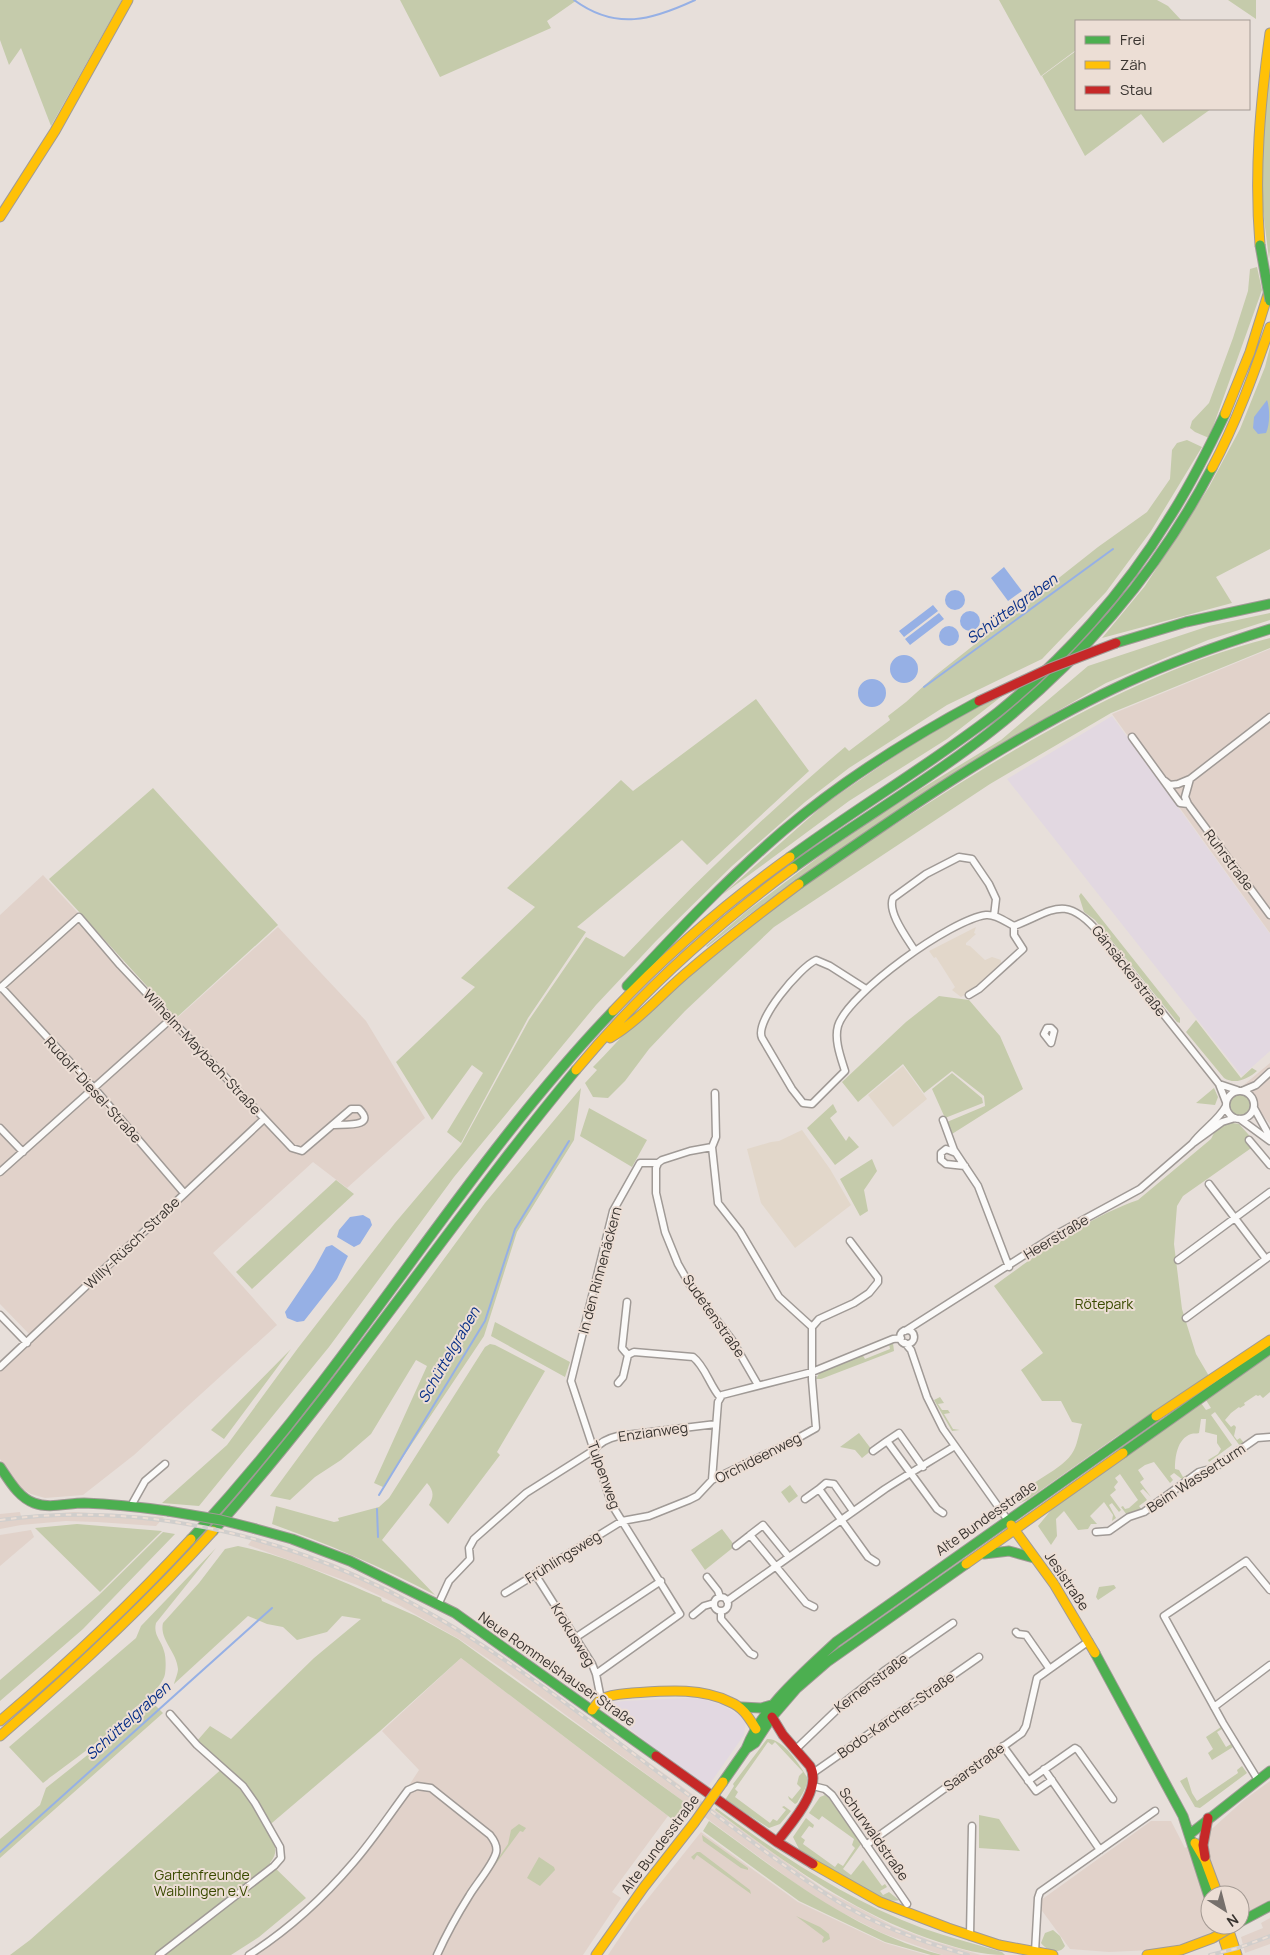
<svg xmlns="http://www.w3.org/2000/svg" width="1270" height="1955" viewBox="0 0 1270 1955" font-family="Manrope,sans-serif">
  <rect width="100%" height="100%" fill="#e7dfda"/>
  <path fill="#e2d8e1" d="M1112 716 1270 934V1051L1242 1076 1007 779Z
    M687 1698 702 1699 722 1705 742 1717 746 1722 744 1735 707 1788 650 1746 611 1712V1706L615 1702 624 1701Z"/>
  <path fill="#e1d2ca" d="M1270 649V933L1112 714Z
    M43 875 176 1019 278 927 366 1021 425 1118 347 1188 313 1162 213 1253 277 1325 134 1455 83 1495 45 1498 31 1494 16 1485 0 1459V1369L32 1337 0 1304V915Z
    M1270 1063V1124L1240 1088Z
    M20 1512 21 1516 74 1512 164 1517 156 1526 97 1522 66 1521 21 1525 0 1529V1514Z
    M31 1530 34 1537 0 1566V1535Z
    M254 1537 332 1563 390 1589 454 1625 512 1663 823 1889 893 1926 932 1941 981 1955H943L934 1952 882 1933 829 1906 792 1881 506 1671 459 1639 397 1604 357 1585 248 1545Z
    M461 1658 668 1816 612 1892 621 1898 583 1955H243L262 1942 310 1903 350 1861 408 1787 419 1770 382 1731Z
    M1270 1781V1900L1240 1916V1895H1210V1925H1224L1204 1936 1182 1944 1152 1950 1109 1952 1070 1949 1040 1908 1041 1900 1151 1821H1171L1185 1848 1214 1827 1244 1800Z
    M701 1832 798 1902 885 1943 927 1955H608L634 1916Z
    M1270 1918V1944L1245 1953 1241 1937 1263 1928 1261 1923Z"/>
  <path fill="#e2d7ca" d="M976 927 974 933 976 934 966 943V945L970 946 985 960 992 957 1001 960V966L976 988 961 997 952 990 955 987 936 957 934 958 929 951Z
    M903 1066 927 1099 893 1127 868 1095Z
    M802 1130 830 1169 851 1205 795 1248 761 1203 747 1149 771 1142 779 1141Z"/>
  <path fill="#c5cbab" d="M0 0H122L51 126 21 48 9 65 0 40Z
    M400 0H577L547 21 551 28 440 77Z
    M999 0H1157L1168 6 1182 21H1076V50L1041 76Z
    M1228 0H1256V19Z
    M1076 51V109H1211L1163 143 1141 114 1085 156 1042 76Z
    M1270 70V251L1269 259 1260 187 1261 143Z
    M1257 267 1262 290 1209 438 1195 432 1190 428 1192 421 1209 403 1233 338 1248 291 1250 269Z
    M1270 347V549L1216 577 1232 603 1102 638 1145 586 1209 487 1240 429 1265 367Z
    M1187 440 1202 447 1151 531 1106 592 1042 659 947 705 849 768 805 802 732 866 656 941 596 1005 454 1177 329 1347 199 1506 162 1503 227 1445 298 1348 395 1223 461 1145 529 1020 586 937 624 957C694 883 767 813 845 747L849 751 890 720 888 716 906 702 936 675 1098 547 1147 512 1170 479 1172 450 1177 443Z
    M1270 613V620L1208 640 1106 683 1002 743 830 857 747 916 707 947 706 946 747 911 824 853 893 806 1001 740 1088 666 1209 626Z
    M1270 638V648L1111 713 990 784 774 927 685 1011 649 1049 625 1081 608 1098 593 1097 585 1083 597 1070 593 1067C607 1053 621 1037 635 1023 721 939 823 870 924 806 1032 737 1145 670 1270 638Z
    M1006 693 947 739 849 801 722 895 826 803 929 733Z
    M756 699 809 771 707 865 682 840 577 927 586 932 528 1018 461 1143 447 1132 483 1073 472 1065 432 1120 396 1062 475 987 461 978 535 907 507 888 621 780 633 791Z
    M153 788 278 925 176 1018 49 879Z
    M1081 893 1180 1018V1023L1177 1022 1095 920 1084 912 1079 896Z
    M939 996 969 1000 1000 1036 1023 1089 952 1134 947 1122 985 1106 984 1096 952 1071 924 1093 903 1064 858 1102 842 1082 906 1022Z
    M1196 1020 1241 1078 1252 1068 1257 1071C1248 1079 1235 1085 1224 1078L1186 1032Z
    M952 1073 982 1098 983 1103 945 1118 932 1089Z
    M581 1088 574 1140 517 1232 484 1336 383 1487 374 1483 427 1366 416 1360 371 1434 341 1460 315 1477 290 1500 270 1496 485 1203Z
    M1214 1088 1218 1097 1215 1105 1196 1103Z
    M1229 1105a11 11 0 1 1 22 0a11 11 0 1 1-22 0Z
    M833 1104 837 1112 830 1118 846 1141 849 1136 859 1147 835 1165 807 1128Z
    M589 1108 647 1140 632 1167 580 1136Z
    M1227 1122 1239 1124 1257 1144 1183 1196 1177 1206 1174 1244 1182 1309 1196 1354 1209 1376 1116 1437 1027 1500 1020 1503 1018 1500C1027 1480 1063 1472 1074 1450 1078 1442 1079 1432 1082 1424L1072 1422 1061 1401H1042L1021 1370 1043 1353 994 1286C1036 1255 1088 1217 1138 1200L1211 1139 1214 1133Z
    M872 1159 877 1171 864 1190 868 1211 860 1216 840 1179Z
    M336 1180 354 1194 252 1289 236 1272Z
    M495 1322 570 1362 565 1377 491 1336Z
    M893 1343 894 1351 821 1379H816L821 1370 862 1354 865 1359 890 1349 889 1344Z
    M490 1344 495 1345 545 1371 497 1452 500 1455 448 1524 429 1505C434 1496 434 1491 427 1483L382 1540 435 1595C382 1567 328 1544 272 1524L276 1506 334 1522 339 1521 338 1518 379 1507 389 1498 485 1347Z
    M291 1349 224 1439 211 1430Z
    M1270 1355V1392L1263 1398 1260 1395 1258 1396 1256 1395 1244 1403 1245 1405 1240 1408 1239 1407 1231 1413 1225 1420 1231 1427 1234 1425 1236 1427 1234 1436 1237 1440 1240 1438 1244 1443 1240 1446 1215 1412 1211 1415 1232 1445 1209 1462 1208 1460 1218 1454 1221 1449 1217 1443V1435L1205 1432 1206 1419H1201L1199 1433C1196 1434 1194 1433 1191 1434 1177 1439 1175 1457 1175 1469L1179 1470 1183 1477 1187 1475 1188 1477 1183 1480 1174 1473 1170 1476 1173 1480 1170 1483 1154 1462 1145 1465 1138 1470 1144 1479 1140 1482 1151 1497 1143 1489 1140 1491 1147 1500 1139 1506 1142 1510 1127 1515 1121 1507 1123 1506 1125 1509 1129 1508 1138 1500 1120 1474 1115 1478 1118 1482 1114 1487 1116 1490 1110 1495 1121 1510 1119 1512 1112 1503 1109 1505 1116 1518 1112 1521 1113 1515 1104 1502 1090 1516 1097 1524H1091L1088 1529 1078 1530 1064 1511 1056 1519 1057 1536 1051 1545 1038 1526 1052 1509 1201 1403 1206 1410 1211 1408 1206 1400Z
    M940 1397 944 1403 938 1404 942 1410H948L950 1413 944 1414 953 1429 960 1430 952 1431 934 1400Z
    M859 1433 872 1450 862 1458 855 1450 840 1447Z
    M790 1485 798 1496 789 1503 781 1492Z
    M77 1524 162 1531 100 1592 35 1528Z
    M722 1529 735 1546 705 1570 691 1550Z
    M163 1532 175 1534 83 1629 0 1701V1680L99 1595Z
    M238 1546C288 1556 334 1578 381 1598L382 1601 416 1616 458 1639 690 1806 676 1822 461 1658 380 1731 266 1828C273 1841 281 1849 270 1863L306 1898 259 1937 231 1955H10L30 1940 225 1766 197 1741 210 1726 231 1739 314 1658 361 1619 342 1616 327 1632 297 1640 283 1627 267 1624 248 1616 174 1684C175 1680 178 1673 178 1669 177 1652 159 1639 163 1623L199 1583 225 1549Z
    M216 1548 156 1623C153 1635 161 1640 164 1651 166 1657 166 1667 165 1674 160 1700 67 1764 43 1783L9 1747 136 1638 141 1626Z
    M1114 1585 1116 1588 1098 1600 1096 1597 1099 1587Z
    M153 1703 163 1713 0 1858V1839L40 1805 46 1788Z
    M1221 1727 1222 1729 1217 1732 1226 1747 1231 1744 1233 1747 1212 1760 1208 1753 1213 1749 1206 1737Z
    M767 1739C783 1738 799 1764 807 1777 808 1787 802 1794 797 1803L795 1804 789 1799 788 1796 792 1799 801 1788 797 1784 799 1776 803 1772 775 1742 772 1745 768 1742 735 1789 738 1792 735 1797 770 1823 773 1819 777 1821 786 1810 782 1807 784 1806 791 1811 780 1824 769 1828 725 1800 734 1786 733 1784Z
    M1242 1766 1247 1773 1200 1808 1195 1807 1180 1781 1187 1777 1192 1793 1197 1801 1238 1773 1237 1770Z
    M825 1795 830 1799 861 1844 843 1869 851 1875 863 1860 882 1886 885 1884 887 1887 880 1891 883 1895 889 1892 899 1900C883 1907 816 1860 799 1849L793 1837 806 1818 814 1825 813 1828 809 1826 801 1837 805 1840 803 1844 835 1867 838 1863 843 1866 855 1848 852 1845 854 1839 822 1816 819 1820 809 1813 820 1797Z
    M716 1808C780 1855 847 1900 922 1928 948 1937 976 1944 1002 1952L1005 1955C982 1955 961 1949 939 1942 853 1914 786 1863 715 1810Z
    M979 1815 999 1819 1020 1851 979 1848Z
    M709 1821C782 1874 853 1931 942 1955H931L885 1942 799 1901 703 1831Z
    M519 1824 526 1828 523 1832 520 1831 495 1865V1863L508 1844 511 1830Z
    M702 1835 748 1868V1870L741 1868 703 1841Z
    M697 1852H700L750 1890 751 1894 697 1855 694 1860 691 1857Z
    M539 1857 554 1867 555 1870 540 1886 527 1878Z
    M796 1916 820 1927 829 1934 830 1939 823 1943 822 1941 824 1937Z
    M1053 1930 1060 1936 1065 1946C1060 1955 1047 1951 1041 1943L1045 1933Z"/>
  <path fill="#96b0e5" d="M1267 400C1270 408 1270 425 1266 433L1258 434 1253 428 1254 417Z
    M1004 567 1022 591 1008 601 991 578Z
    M945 600a10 10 0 1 1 20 0a10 10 0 1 1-20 0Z
    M933 605 938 611 904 637 899 631Z
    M960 621a10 10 0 1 1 20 0a10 10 0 1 1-20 0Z
    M939 613 944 619 910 645 905 639Z
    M939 636a10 10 0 1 1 20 0a10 10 0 1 1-20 0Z
    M890 669a14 14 0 1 1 28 0a14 14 0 1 1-28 0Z
    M858 693a14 14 0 1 1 28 0a14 14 0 1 1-28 0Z
    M363 1215 370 1219 372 1225 360 1244 354 1247 337 1237 339 1230 350 1217Z
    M332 1245 348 1256 337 1279 304 1321 297 1322 287 1318 285 1312 314 1269 326 1247Z"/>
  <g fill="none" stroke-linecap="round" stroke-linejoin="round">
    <path stroke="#96b0e5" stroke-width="2" d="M574 0C616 31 652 20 695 0
      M924 687 1113 549
      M379 1495 485 1321 515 1229 569 1141
      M377 1509 378 1537
      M0 1852 272 1608"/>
    <defs>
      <path id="street" d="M1132 737 1180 803 1188 804
        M1190 779 1185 797 1188 804 1270 915
        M1165 781 1170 785 1178 784 1190 779 1270 717
        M915 951C907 938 887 912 893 898L926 874 959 857 972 859 989 884 996 899 994 916
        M1 987 94 1088 184 1193
        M0 988 79 917 120 965 292 1148 302 1151 351 1109H359C378 1128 342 1124 333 1125
        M866 989 830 966 816 960C800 967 754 1021 762 1038L792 1089 803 1103 812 1104 845 1071C841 1058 834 1040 838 1026 848 993 952 919 986 915 996 914 1006 922 1014 926 1053 911 1065 893 1099 933L1219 1084 1226 1102
        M969 995 979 989 1023 949 1014 935V926
        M1047 1028H1051L1054 1031 1051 1043 1044 1034Z
        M1219 1084 1237 1090
        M1226 1105a14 14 0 1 1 28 0a14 14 0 1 1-28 0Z
        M1242 1091 1256 1085 1270 1072
        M715 1093 716 1137 712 1147 718 1203 740 1231 779 1297 812 1327
        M1254 1108 1270 1137
        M1240 1119 1270 1141
        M943 1120 954 1150 978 1186 1009 1267
        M0 1128 23 1152
        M1249 1140 1270 1165
        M1193 1143 1222 1122 1235 1118
        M712 1147 690 1151 662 1160 658 1163 656 1168V1193L665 1232 678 1264 690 1285 732 1340 758 1385
        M956 1153 946 1149 941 1153V1160L946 1164 965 1166
        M0 1172 172 1018
        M1209 1184 1266 1259
        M1178 1260 1270 1192
        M627 1302 622 1348 628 1355
        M0 1315 27 1343
        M1186 1318 1270 1256
        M900 1337a7 7 0 1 1 14 0a7 7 0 1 1-14 0Z
        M905 1331 1059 1233 1140 1189 1192 1144C1202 1130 1218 1121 1226 1106
        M905 1343 911 1350 927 1397 943 1429 1007 1519
        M0 1367 264 1119
        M618 1383 623 1377 628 1355 634 1352 693 1357C705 1366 710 1386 720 1397
        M873 1451 887 1441
        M923 1467 899 1433 887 1441 937 1509 943 1513
        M712 1480 718 1402 722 1395 812 1372 893 1339 901 1338
        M805 1499 819 1489
        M131 1506 145 1481 165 1464
        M853 1511 834 1484 826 1483 819 1489 868 1557 876 1562
        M1096 1532 1109 1531 1129 1517 1144 1512 1199 1472 1214 1468 1257 1438 1270 1437
        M736 1546 750 1535
        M789 1557 763 1525 750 1535 806 1603 814 1607
        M535 1574 592 1664 596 1674 601 1699
        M707 1577 718 1591 720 1597
        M505 1593 622 1521 649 1516 689 1500 697 1496 712 1480 791 1442 816 1428 812 1380V1327L819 1319 854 1303 869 1293 878 1282V1278L850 1241
        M714 1604a7 7 0 1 1 14 0a7 7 0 1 1-14 0Z
        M727 1601 885 1489C908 1474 931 1461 955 1446
        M438 1605 449 1581 470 1559 469 1548 474 1539 526 1493 594 1450C600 1442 609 1438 618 1436L716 1424
        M721 1611V1619L750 1653 754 1655
        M693 1615 704 1606 714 1603
        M1016 1632 1018 1634 1026 1635 1049 1668
        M575 1638 661 1581
        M596 1674 680 1614 612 1505 571 1381 613 1211 640 1163H658
        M1214 1707 1270 1665
        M1003 1746 1036 1791 1052 1780
        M795 1750 846 1701 884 1671 953 1623
        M1044 1769 1100 1850
        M813 1773 979 1657
        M1258 1780 1223 1723 1164 1616 1246 1561 1270 1590
        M1028 1781 1075 1748 1078 1750 1113 1799
        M813 1786 825 1789 832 1795 907 1904
        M866 1845 1022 1733 1026 1726 1037 1678 1089 1641
        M970 1936 972 1826
        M1035 1952 1038 1898 1040 1892 1155 1811
        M159 1955 274 1866 281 1858 280 1847 255 1803 243 1786 197 1745 170 1714
        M249 1955C288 1930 323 1898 353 1863 373 1840 390 1814 408 1790L417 1786 431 1788 490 1835C494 1840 498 1846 496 1853 492 1866 476 1884 469 1896 457 1915 446 1935 437 1955"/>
      <path id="fast" d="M1116 643 1186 622 1270 604
        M790 857C858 807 931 764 998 712 1064 659 1124 592 1168 520 1190 486 1208 450 1225 414
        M793 868C862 818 938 775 1004 721 1089 651 1161 566 1212 468
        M799 884C902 812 1014 734 1128 682 1174 661 1222 644 1270 629
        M627 986C677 932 727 879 783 831 843 780 910 738 979 701
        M1123 1453 1270 1349
        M0 1467C9 1480 18 1497 34 1503 49 1509 68 1503 84 1503 112 1504 140 1507 168 1511
        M256 1529 292 1539 350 1561 455 1613 656 1756
        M213 1531C344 1385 451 1220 576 1070
        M191 1539C237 1489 281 1436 322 1382 418 1257 504 1125 613 1011
        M984 1554 1009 1551 1034 1558
        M1095 1653 1183 1816 1210 1900
        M741 1707 761 1708 775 1704
        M746 1749C762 1707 804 1672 836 1642L1156 1416
        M723 1782 746 1749 755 1743 772 1717 797 1688 827 1662 966 1564
        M1190 1834 1270 1771
        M1240 1922 1270 1906"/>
      <path id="slow" d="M0 217 55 131 128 0
        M1260 245C1254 173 1260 104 1270 33
        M1225 414 1250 352 1269 291
        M1212 468C1236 423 1253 376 1270 327
        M613 1011C667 954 726 903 790 857
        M610 1038C640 1020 664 991 691 969 726 939 763 911 799 884
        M576 1070C639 994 713 927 793 868
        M1156 1416 1270 1340
        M1011 1525 1054 1584 1095 1653
        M966 1564 1123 1453
        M592 1710C595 1706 598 1701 602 1699 611 1694 622 1694 632 1693 664 1691 700 1687 730 1702 743 1707 749 1718 756 1729
        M0 1721C67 1664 131 1604 191 1539
        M0 1736C75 1671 147 1604 213 1531
        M1195 1843 1205 1860 1218 1895
        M813 1864 880 1902 948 1928 999 1945 1053 1955
        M1219 1925 1229 1955
        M1227 1925 1237 1955
        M596 1955 644 1887 694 1823
        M1147 1955 1181 1950 1213 1938"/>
      <path id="jam" d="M772 1717 783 1735 810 1766C823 1790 790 1824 777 1842
        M656 1756 777 1842 813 1864
        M1205 1857 1203 1845 1208 1818"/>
    </defs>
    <use href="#street" stroke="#a09a96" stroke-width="9"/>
    <use href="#fast" stroke="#a09a96" stroke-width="11"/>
    <use href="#slow" stroke="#a09a96" stroke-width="11"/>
    <use href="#jam" stroke="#a09a96" stroke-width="11"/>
    <use href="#street" stroke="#fbfaf9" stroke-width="6"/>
    <use href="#fast" stroke="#4caf50" stroke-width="9"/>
    <use href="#slow" stroke="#ffc107" stroke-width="9"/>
    <use href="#jam" stroke="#c62828" stroke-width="9"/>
    <defs>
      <path id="rail" d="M0 1520C165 1498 324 1546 463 1633 542 1682 615 1741 690 1796 739 1831 786 1869 837 1901 878 1926 922 1942 968 1955
        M1210 1955 1238 1948 1270 1936"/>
    </defs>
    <use href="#rail" stroke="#d0cecc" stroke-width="4"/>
    <use href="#rail" stroke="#ecded5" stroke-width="2" stroke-dasharray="5.5" stroke-linecap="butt"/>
    <defs>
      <path id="fast-bridge" d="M1260 245 1270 301
        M168 1511 221 1520 256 1529"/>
      <path id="slow-bridge" d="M694 1823 723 1782
        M1213 1938 1235 1925"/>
      <path id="jam-bridge" d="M979 701 1048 669 1116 643"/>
    </defs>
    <use href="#fast-bridge" stroke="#a09a96" stroke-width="11" stroke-linecap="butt"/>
    <use href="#slow-bridge" stroke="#a09a96" stroke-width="11" stroke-linecap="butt"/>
    <use href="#jam-bridge" stroke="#a09a96" stroke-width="11" stroke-linecap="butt"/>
    <use href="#fast-bridge" stroke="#4caf50" stroke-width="9"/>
    <use href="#slow-bridge" stroke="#ffc107" stroke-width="9"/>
    <use href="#jam-bridge" stroke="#c62828" stroke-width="9"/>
  </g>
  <g text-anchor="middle" stroke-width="4" stroke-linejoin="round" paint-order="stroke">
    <g font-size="14" fill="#393430" stroke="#ecded5">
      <text transform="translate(1229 860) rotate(53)" y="5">Ruhrstraße</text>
      <text transform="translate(1129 971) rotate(52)" y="5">Gänsäckerstraße</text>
      <text transform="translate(202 1052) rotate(47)" y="5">Wilhelm-Maybach-Straße</text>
      <text transform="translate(93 1090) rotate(48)" y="5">Rudolf-Diesel-Straße</text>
      <text transform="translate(1056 1237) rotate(-31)" y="5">Heerstraße</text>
      <text transform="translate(132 1243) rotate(-44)" y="5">Willy-Rüsch-Straße</text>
      <text transform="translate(600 1270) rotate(-75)" y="5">In den Rinnenäckern</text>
      <text transform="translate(714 1316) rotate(55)" y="5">Sudetenstraße</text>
      <text transform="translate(653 1432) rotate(-8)" y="5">Enzianweg</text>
      <text transform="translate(758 1458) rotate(-27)" y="5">Orchideenweg</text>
      <text transform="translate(604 1475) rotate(70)" y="5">Tulpenweg</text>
      <text transform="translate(1196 1478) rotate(-33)" y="5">Beim Wasserturm</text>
      <text transform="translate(986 1518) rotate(-35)" y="5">Alte Bundesstraße</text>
      <text transform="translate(563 1557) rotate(-32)" y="5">Frühlingsweg</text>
      <text transform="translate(1067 1581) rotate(56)" y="5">Jesistraße</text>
      <text transform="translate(573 1635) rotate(59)" y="5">Krokusweg</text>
      <text transform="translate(557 1669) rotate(35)" y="5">Neue Rommelshauser Straße</text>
      <text transform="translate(871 1683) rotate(-37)" y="5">Kernenstraße</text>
      <text transform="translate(896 1715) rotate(-35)" y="5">Bodo-Karcher-Straße</text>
      <text transform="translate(974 1767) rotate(-36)" y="5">Saarstraße</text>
      <text transform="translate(874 1834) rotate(55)" y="5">Schurwaldstraße</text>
      <text transform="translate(660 1844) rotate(-53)" y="5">Alte Bundesstraße</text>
    </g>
    <g font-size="14" fill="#3a4a01" stroke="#ecded5">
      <text x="1104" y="1309">Rötepark</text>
      <text x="202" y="1880">Gartenfreunde<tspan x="202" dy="16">Waiblingen e.V.</tspan></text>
    </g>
    <g font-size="15" font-style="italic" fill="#062e87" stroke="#ecded5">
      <text transform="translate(1012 609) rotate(-36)" y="5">Schüttelgraben</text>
      <text transform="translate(449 1355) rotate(-60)" y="5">Schüttelgraben</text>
      <text transform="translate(128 1721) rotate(-42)" y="5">Schüttelgraben</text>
    </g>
  </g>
  <rect x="1075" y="20" width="175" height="90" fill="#ecded5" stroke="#a49a93"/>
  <rect x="1085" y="36" width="25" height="8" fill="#4caf50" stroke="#a49a93"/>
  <text x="1120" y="45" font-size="15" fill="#393430">Frei</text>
  <rect x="1085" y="61" width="25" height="8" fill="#ffc107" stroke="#a49a93"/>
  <text x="1120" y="70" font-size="15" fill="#393430">Zäh</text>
  <rect x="1085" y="86" width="25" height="8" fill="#c62828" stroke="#a49a93"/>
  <text x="1120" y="95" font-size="15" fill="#393430">Stau</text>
  <g transform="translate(1225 1910) rotate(144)"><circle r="24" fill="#ecded5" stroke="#a49a93"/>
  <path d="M0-4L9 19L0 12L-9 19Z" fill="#76706c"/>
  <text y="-8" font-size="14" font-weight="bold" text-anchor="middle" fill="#393430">N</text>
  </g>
</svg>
